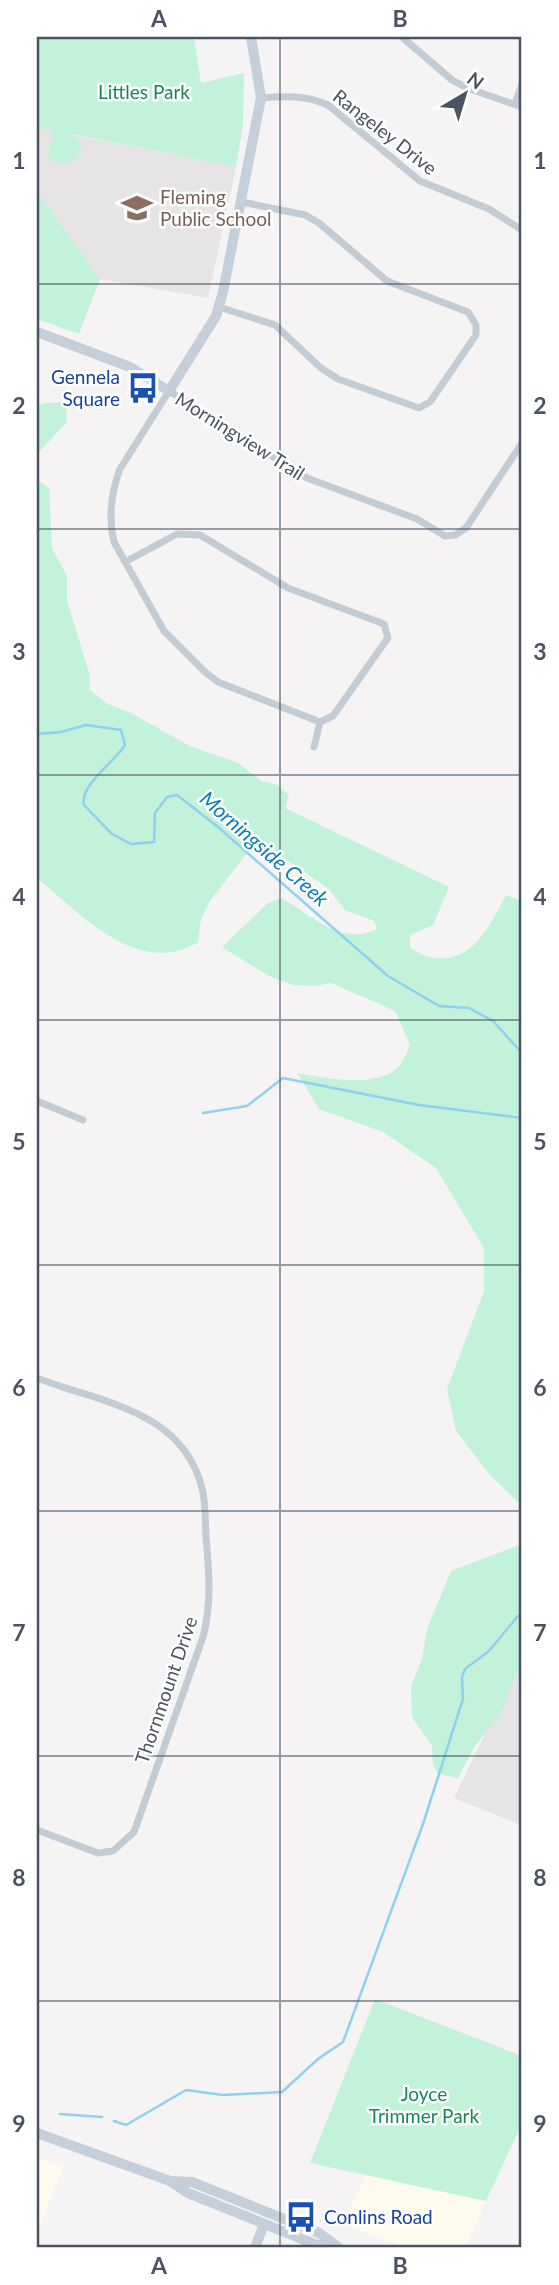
<svg xmlns="http://www.w3.org/2000/svg" width="559" height="2285" viewBox="0 0 559 2285" font-family="Lato,sans-serif">
  <rect width="100%" height="100%" fill="#f5f3f3"/>
  <path fill="#fdfaee" d="M37 2157 63 2167 37 2234Z
    M366 2175 486 2201 465 2248H405L342 2223Z"/>
  <path fill="#e6e4e5" d="M37 128 236 167 208 298 100 279 37 192Z
    M522 1664V1825L454 1798 508 1686Z"/>
  <path fill="#c2f2da" d="M37 37H194L201 83 244 73 243 125 236 167 71 134 80 142 81 150 72 162 56 163 48 156 53 131 37 128Z
    M37 192 100 279 79 334 37 319Z
    M66 402 67 422 37 454V406L45 403Z
    M37 480 49 488 52 548 67 576V600L89 673 90 690 106 703 131 713 190 746 238 763 262 781 277 785 289 795 285 808 449 887 433 925 410 935V948C416 951 423 956 430 957 471 967 491 924 506 895L522 901V1506L490 1475 456 1431 447 1389 484 1291V1248L436 1168 383 1132 319 1109 297 1073C325 1078 365 1087 392 1072 402 1067 406 1054 410 1045L395 1011 331 983 315 986 293 985 269 976 222 947 268 903 282 898C310 915 344 947 377 929L374 921 345 910 329 889 257 840 210 901 201 919 198 942C138 979 79 912 37 878Z
    M522 1544V1664L514 1678 501 1712 475 1746 458 1778 438 1774 433 1765 432 1746 412 1717 411 1687 422 1659 427 1629 451 1571Z
    M375 1999 522 2056V2123L486 2201 310 2163Z"/>
  <g fill="none" stroke-linecap="round" stroke-linejoin="round">
    <path stroke="#8ed1f0" stroke-width="2.5" d="M37 734 61 732 86 725 121 730 125 745C114 763 80 784 84 805L112 834 131 844 154 842 155 813 167 797 177 795 218 827 388 976 439 1006 469 1008 493 1021 522 1053
      M203 1113 247 1106 283 1078 419 1105 522 1118
      M60 2114 102 2117
      M114 2121 126 2125 186 2090 223 2095 282 2092 318 2059 343 2042 423 1824 463 1699 462 1677 465 1669 489 1651 518 1616"/>
    <path stroke="#c3cbd4" stroke-width="7" d="M402 37 452 80 467 88 522 107
      M261 98C285 96 306 95 328 105L420 181 489 209 522 230
      M515 104 522 84
      M219 307 275 325 321 368 338 379 419 408 430 402 476 335V325L468 312 387 281 319 223 305 215 242 202
      M125 562 177 534 200 535 288 588 384 624 388 638 385 642 333 716 320 722 218 682 205 672 164 631 114 542C108 517 111 493 120 469L169 391 307 478 417 519 445 536 455 535 466 528 522 443
      M314 747 320 722
      M37 1101 83 1120
      M37 1378C102 1403 182 1410 202 1488 206 1503 205 1521 206 1536 209 1572 212 1603 203 1637L134 1832 113 1851 98 1853 37 1830"/>
    <path stroke="#c5cedb" stroke-width="10" d="M37 332 130 367 169 391 216 316 223 292 261 98 251 37
      M37 2133 170 2181 188 2193 317 2245 339 2248
      M170 2181 192 2182 319 2233 337 2246
      M255 2248 264 2224"/>
  </g>
  <path fill="none" stroke="#495361" stroke-width="2" stroke-opacity="0.55" d="M280 37V2248M37 284H522M37 529H522M37 775H522M37 1020H522M37 1265H522M37 1511H522M37 1756H522M37 2001H522"/>
  <defs>
    <symbol id="school-bare" viewBox="-9 -9 18 18"><path d="M0-5L7-2L0 1L-7-2ZM-4 1L0 2.5L4 1V4Q0 6-4 4Z" fill="#8d6e63" stroke="#fff" stroke-width="2.5" paint-order="stroke"/></symbol>
    <symbol id="bus-bare" viewBox="-9 -9 18 18"><path d="M-5-6H5V4H4V6H2V4H-2V6H-4V4H-5ZM-3.5-4V0h7V-4ZM-3.5 1.2v1.5H-2V1.2ZM2 1.2v1.5H3.5V1.2Z" fill="#1a4fb4" stroke="#fff" stroke-width="2.5" paint-order="stroke"/></symbol>
  </defs>
  <g fill-rule="evenodd">
    <use href="#school-bare" x="115" y="186" width="44" height="44"/>
    <use href="#bus-bare" x="121" y="366" width="44" height="44"/>
    <use href="#bus-bare" x="279" y="2195" width="44" height="44"/>
  </g>
  <g text-anchor="middle" stroke-width="5" stroke-linejoin="round" paint-order="stroke">
    <g font-size="19" fill="#15875b" stroke="#fff">
      <text x="144" y="99">Littles Park</text>
      <text x="424" y="2101">Joyce<tspan x="424" dy="22">Trimmer Park</tspan></text>
    </g>
    <g font-size="19" fill="#495361" stroke="#fff">
      <text transform="translate(385 132) rotate(38)" y="7">Rangeley Drive</text>
      <text transform="translate(240 436) rotate(32)" y="7">Morningview Trail</text>
      <text transform="translate(166 1690) rotate(-71)" y="7">Thornmount Drive</text>
    </g>
    <g font-size="19" fill="#785e54" stroke="#fff" text-anchor="start">
      <text x="160" y="204">Fleming<tspan x="160" dy="22">Public School</tspan></text>
    </g>
    <g font-size="19" fill="#164399" stroke="#fff" text-anchor="end">
      <text x="120" y="384">Gennela<tspan x="120" dy="22">Square</tspan></text>
      <text x="324" y="2224" text-anchor="start">Conlins Road</text>
    </g>
    <g font-size="21" font-style="italic" fill="#087eb5" stroke="#fff">
      <text transform="translate(264 849) rotate(41)" y="7">Morningside Creek</text>
    </g>
  </g>
  <rect width="559" height="2285" fill="none" stroke="#ffffff" stroke-width="77"/>
  <g transform="translate(465 94) rotate(38)" stroke="#ffffff" stroke-width="5" paint-order="stroke">
  <path d="M0-5L12 26L0 18L-12 26Z" fill="#495361"/>
  <text y="-10" font-size="19" font-weight="bold" text-anchor="middle" fill="#495361">N</text>
  </g>
  <rect x="38" y="38" width="482" height="2208" fill="none" stroke="#495361" stroke-width="2.5"/>
  <g font-size="23" text-anchor="middle" font-weight="bold" fill="#495361">
    <text x="159" y="27">A</text>
    <text x="400" y="27">B</text>
    <text x="19" y="169">1</text>
    <text x="540" y="169">1</text>
    <text x="19" y="414">2</text>
    <text x="540" y="414">2</text>
    <text x="19" y="660">3</text>
    <text x="540" y="660">3</text>
    <text x="19" y="905">4</text>
    <text x="540" y="905">4</text>
    <text x="19" y="1150">5</text>
    <text x="540" y="1150">5</text>
    <text x="19" y="1396">6</text>
    <text x="540" y="1396">6</text>
    <text x="19" y="1641">7</text>
    <text x="540" y="1641">7</text>
    <text x="19" y="1886">8</text>
    <text x="540" y="1886">8</text>
    <text x="19" y="2132">9</text>
    <text x="540" y="2132">9</text>
    <text x="159" y="2274">A</text>
    <text x="400" y="2274">B</text>
  </g>
</svg>
